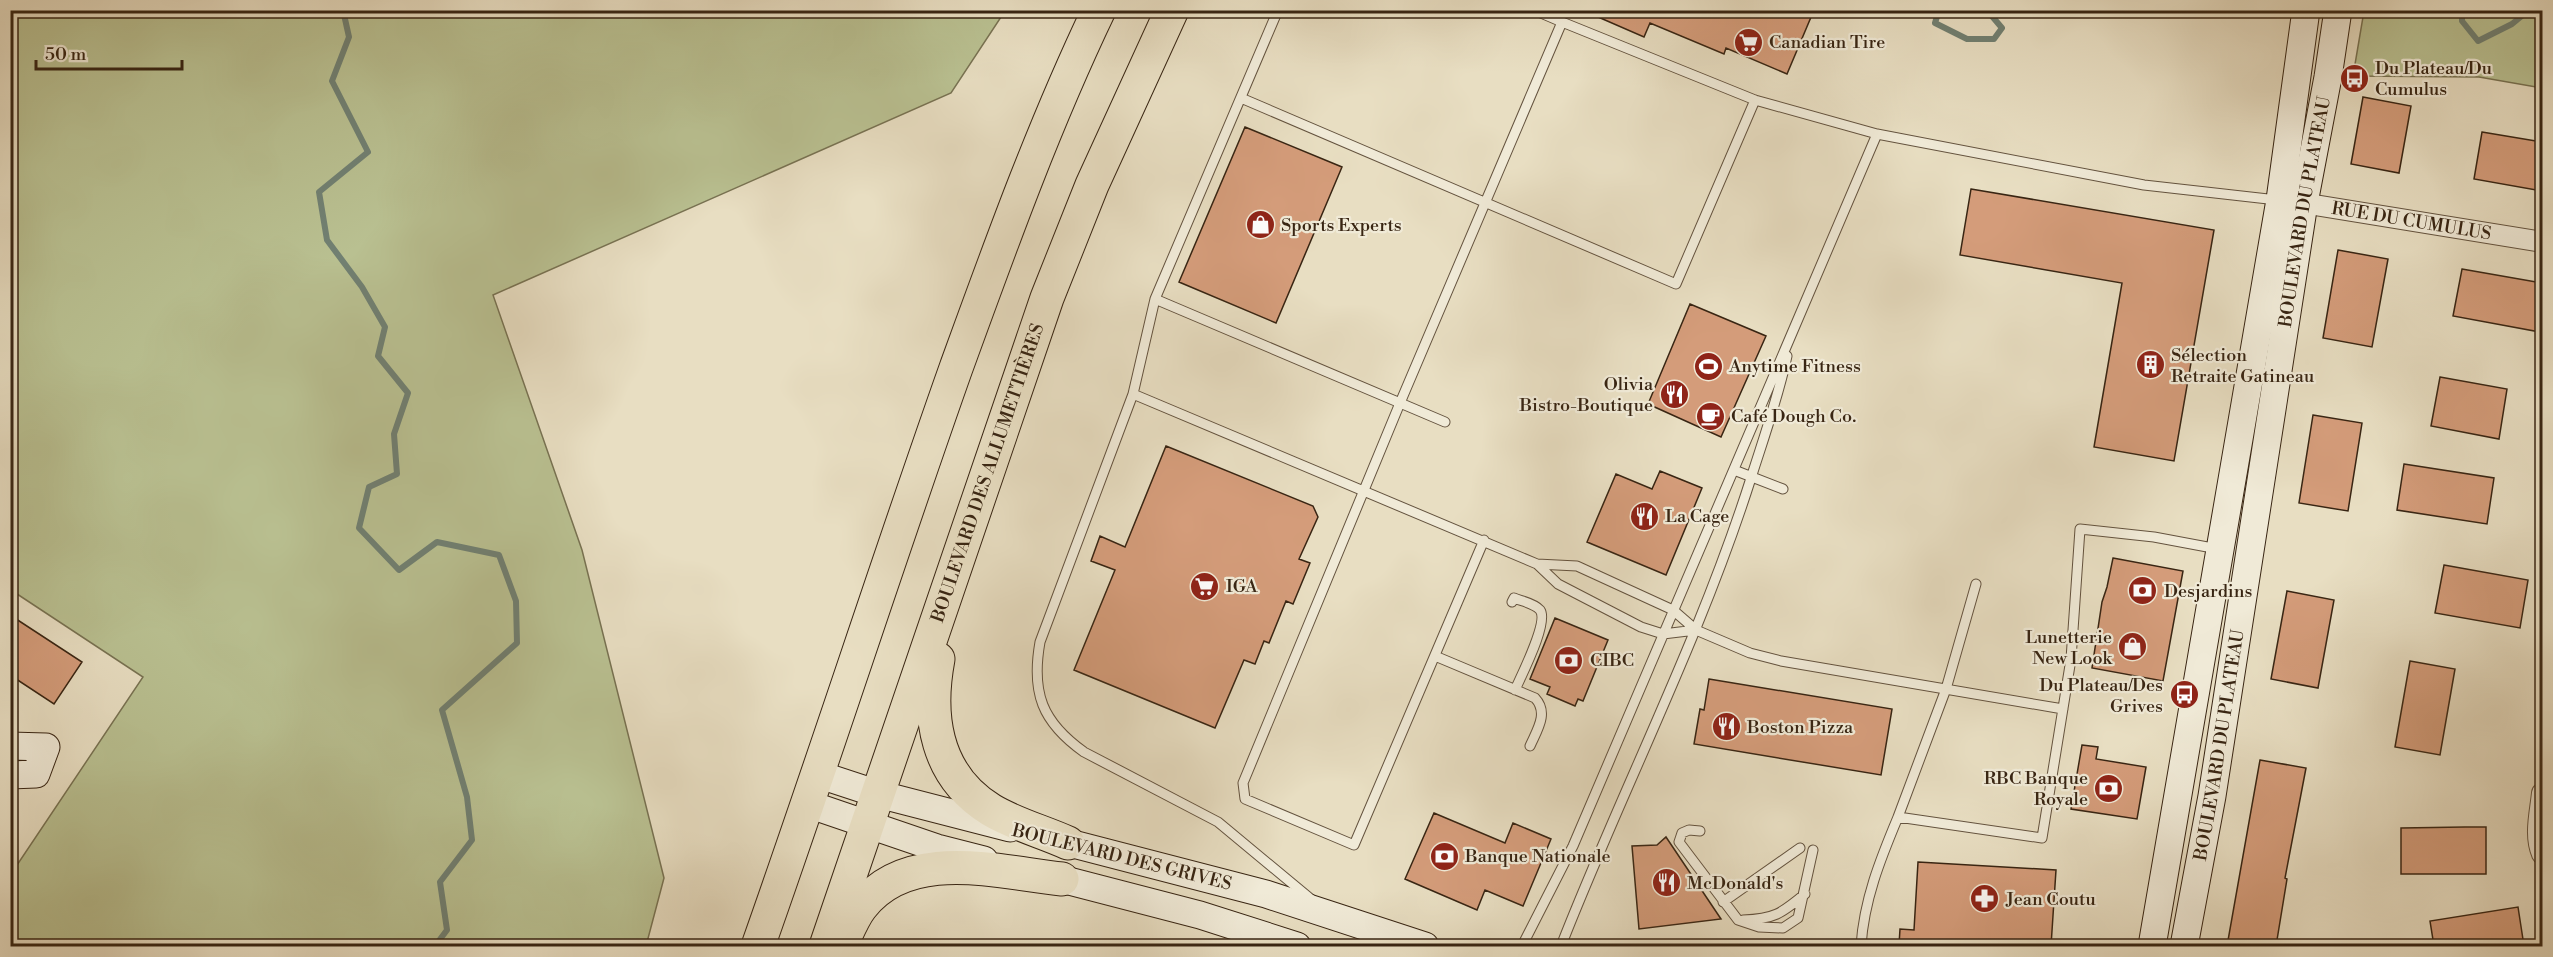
<svg xmlns="http://www.w3.org/2000/svg" width="2553" height="957" viewBox="0 0 2553 957" font-family="'Libre Bodoni',serif">
  <rect width="100%" height="100%" fill="#e8dec2"/>
  <filter id="stains"><feTurbulence type="fractalNoise" baseFrequency=".00333" numOctaves="4"/><feColorMatrix values="0 0 0 0 .2 0 0 0 0 .09 0 0 0 0 .02 0 0 0 .5 -.17"/></filter>
  <radialGradient id="worn" r=".72"><stop offset=".6" stop-color="#630" stop-opacity="0"/><stop offset="1" stop-color="#630" stop-opacity=".3"/></radialGradient>
  <path fill="#b9c091" stroke="#787252" stroke-width="1.5" d="M10 11H1005L951 93 493 295 582 550 664 878 646 946H11V874L143 677 11 590Z
    M2364 11H2542V88L2479 77 2353 76Z"/>
  <g fill="none" stroke-linecap="round" stroke-linejoin="round">
    <path stroke="#718072" stroke-width="6" d="M343 10 349 37 332 81 368 152 319 192 327 240 362 287 385 327 378 356 408 393 394 434 397 474 369 487 359 528 399 570 437 542 499 555 516 601 517 643 442 710 467 797 472 840 440 882 447 930 435 946
      M1939 10 1935 23 1967 39H1994L2002 28 1991 15 2000 10
      M2195 10 2196 12 2200 10
      M2462 10V21L2478 41 2512 24 2529 10
      M2537 10 2542 17"/>
  </g>
  <path fill="#d49c7a" stroke="#382513" stroke-width="1.5" d="M1582 10H1814L1787 74 1726 48 1724 54 1650 23 1644 37Z
    M2363 97 2411 106 2399 173 2351 164Z
    M1245 127 1342 167 1276 323 1179 282Z
    M2482 132 2542 142V191L2474 179Z
    M1971 189 2214 230 2174 461 2094 447 2122 283 1960 255Z
    M2338 250 2388 259 2372 347 2323 338Z
    M2462 269 2542 283 2540 332 2453 316Z
    M1690 304 1766 336 1721 437 1648 404Z
    M2440 377 2507 389 2499 439 2431 426Z
    M2313 415 2362 423 2348 511 2299 503Z
    M1166 446 1313 506 1318 517 1299 559 1310 563 1293 604 1286 601 1269 643 1264 641 1255 664 1244 660 1215 728 1074 670 1115 570 1091 561 1100 536 1125 547Z
    M2404 464 2494 478 2487 524 2397 510Z
    M1660 471 1702 488 1666 575 1587 542 1616 474 1652 489Z
    M2113 558 2183 571 2163 681 2092 668 2102 602 2107 587Z
    M2444 565 2528 580 2520 628 2435 613Z
    M2287 591 2334 600 2318 688 2271 679Z
    M10 615 82 662 54 704 10 675Z
    M1555 618 1608 640 1583 701 1578 699 1575 706 1547 694 1550 687 1530 679Z
    M2410 661 2455 669 2440 755 2395 747Z
    M1709 679 1892 709 1881 775 1694 744 1700 709 1704 710Z
    M2082 745 2098 747 2096 759 2146 767 2137 819 2071 809Z
    M2260 760 2306 768 2285 878 2287 879 2276 946H2227Z
    M1434 813 1505 843 1513 823 1551 839 1523 906 1485 890 1477 910 1405 879Z
    M2465 827H2486V874H2401V828Z
    M1666 837 1721 919 1639 929 1632 846 1657 845Z
    M1918 862 2056 870 2051 946 1899 945 1900 929 1914 930Z
    M2518 907 2524 946H2434L2430 921Z"/>
  <g fill="none" stroke-linecap="round" stroke-linejoin="round">
    <defs>
      <path id="lane" d="M1278 10 1155 299 1445 422
        M1534 10 1562 22
        M1241 98 1676 284 1755 100
        M1155 299 1133 394 1040 642C1031 693 1042 722 1084 752L1218 822 1312 900
        M1133 394 1537 564 1558 584 1641 627 1663 634 1696 630
        M1734 470 1783 489
        M1484 540 1354 845 1245 799 1243 783 1400 403 1562 22 1755 100 1877 134 2144 185 2277 200
        M1537 564 1577 566 1673 610 1696 630 1750 653 1781 661 2063 709
        M1512 602 1514 598C1521 601 1534 603 1540 610 1549 622 1521 676 1515 690
        M1435 656 1535 698C1549 713 1537 730 1530 746
        M1898 817 1946 689 1976 584
        M1700 831 1689 830 1682 833 1679 842 1738 920 1759 927 1783 928 1798 918 1813 850
        M1723 902 1800 848
        M1743 920C1774 919 1781 914 1805 894
        M1522 946 1573 846 1877 134
        M1561 946C1622 790 1700 639 1751 478 1764 437 1778 398 1787 356
        M1861 946C1864 900 1880 860 1898 817L2042 838 2071 659 2080 529 2154 537 2218 549"/>
      <g id="street">
        <path id="s1" d="M2290 201 2542 242"/>
        <path d="M2542 793C2540 813 2534 836 2542 854"/>
      </g>
      <g id="secondary">
        <path d="M10 746 46 747 36 774 10 775"/>
        <path d="M817 774 878 794 1010 828"/>
        <path d="M808 804 937 848 984 860"/>
        <path d="M1050 838 1266 894 1425 946"/>
        <path d="M1042 874 1200 915 1297 946"/>
        <path d="M2152 946 2280 200 2306 10"/>
        <path id="s2" d="M2184 946 2212 796 2304 203 2328 77 2338 10"/>
      </g>
      <g id="highway">
        <path d="M938 659C927 718 936 776 991 810 1014 824 1044 832 1068 843"/>
        <path d="M844 939C849 928 854 916 861 907 908 846 997 872 1062 879"/>
        <path d="M758 946C826 754 888 560 956 368 1000 247 1043 127 1099 10"/>
        <path id="s3" d="M826 946 1047 298 1092 185 1172 10"/>
      </g>
    </defs>
    <use href="#lane" stroke="#64533f" stroke-width="11"/>
    <use href="#street" stroke="#64533f" stroke-width="22"/>
    <use href="#secondary" stroke="#382513" stroke-width="29"/>
    <use href="#highway" stroke="#382513" stroke-width="35"/>
    <use href="#lane" stroke="#f0ead7" stroke-width="9"/>
    <use href="#street" stroke="#f0ead7" stroke-width="20"/>
    <use href="#secondary" stroke="#f0ead7" stroke-width="27"/>
    <use href="#highway" stroke="#e8dec2" stroke-width="33"/>
  </g>
  <defs>
    <symbol id="supermarket-disc" viewBox="-11 -11 22 22"><circle r="9.5" fill="#8f2418" stroke="#f0ead7"/><path d="M-6-5.5h2.5l.6 2H6L4.5 2H-2.5L-4.4-4H-6ZM-1.5 3.2a1.3 1.3 0 1 0 .1 0ZM3 3.2a1.3 1.3 0 1 0 .1 0Z" fill="#fff"/></symbol>
    <symbol id="bus-disc" viewBox="-11 -11 22 22"><circle r="9.5" fill="#8f2418" stroke="#f0ead7"/><path d="M-5-6H5V4H4V6H2V4H-2V6H-4V4H-5ZM-3.5-4V0h7V-4ZM-3.5 1.2v1.5H-2V1.2ZM2 1.2v1.5H3.5V1.2Z" fill="#fff"/></symbol>
    <symbol id="shop-disc" viewBox="-11 -11 22 22"><circle r="9.5" fill="#8f2418" stroke="#f0ead7"/><path d="M-5-2.5h2.3a2.7 3.5 0 0 1 5.4 0H5L5.5 6h-11ZM-1.5-2.5h3a1.5 2.3 0 0 0-3 0Z" fill="#fff"/></symbol>
    <symbol id="building-disc" viewBox="-11 -11 22 22"><circle r="9.5" fill="#8f2418" stroke="#f0ead7"/><path d="M-4-6H4V6H1V3H-1V6H-4ZM-2.5-4.3h1.7v1.8h-1.7ZM.8-4.3h1.7v1.8H.8ZM-2.5-1h1.7V.8h-1.7ZM.8-1h1.7V.8H.8Z" fill="#fff"/></symbol>
    <symbol id="stadium-disc" viewBox="-11 -11 22 22"><circle r="9.5" fill="#8f2418" stroke="#f0ead7"/><path d="M0-5a6.5 5 0 1 0 0 10a6.5 5 0 1 0 0-10ZM-3.5-1.8h7v3.6h-7Z" fill="#fff"/></symbol>
    <symbol id="restaurant-disc" viewBox="-11 -11 22 22"><circle r="9.5" fill="#8f2418" stroke="#f0ead7"/><path d="M-5-6h1v4h1v-4h1v4h1v-4h1v5L-1.5 .5V6h-2V.5L-5-1ZM5-6V6H3V1.5H1.5Q1.5-4 5-6Z" fill="#fff"/></symbol>
    <symbol id="cafe-disc" viewBox="-11 -11 22 22"><circle r="9.5" fill="#8f2418" stroke="#f0ead7"/><path d="M-5.5-4.5H6V0H3Q3 3.5 0 3.5H-2.5Q-5.5 3.5-5.5 0ZM3-3.2v2h1.7v-2ZM-6 4.5H4V6H-6Z" fill="#fff"/></symbol>
    <symbol id="bank-disc" viewBox="-11 -11 22 22"><circle r="9.5" fill="#8f2418" stroke="#f0ead7"/><path d="M-6-4H6V4H-6ZM0-2.3a2.3 2.3 0 1 0 0 4.6a2.3 2.3 0 1 0 0-4.6Z" fill="#fff"/></symbol>
    <symbol id="pharmacy-disc" viewBox="-11 -11 22 22"><circle r="9.5" fill="#8f2418" stroke="#f0ead7"/><path d="M-2-6h4v4h4v4h-4v4h-4v-4h-4v-4h4Z" fill="#fff"/></symbol>
  </defs>
  <g fill-rule="evenodd">
    <use href="#supermarket-disc" x="1732" y="26" width="33" height="33"/>
    <use href="#bus-disc" x="2338" y="62" width="33" height="33"/>
    <use href="#shop-disc" x="1244" y="208" width="33" height="33"/>
    <use href="#building-disc" x="2134" y="348" width="33" height="33"/>
    <use href="#stadium-disc" x="1692" y="350" width="33" height="33"/>
    <use href="#restaurant-disc" x="1658" y="378" width="33" height="33"/>
    <use href="#cafe-disc" x="1694" y="400" width="33" height="33"/>
    <use href="#restaurant-disc" x="1628" y="500" width="33" height="33"/>
    <use href="#supermarket-disc" x="1188" y="570" width="33" height="33"/>
    <use href="#bank-disc" x="2126" y="574" width="33" height="33"/>
    <use href="#shop-disc" x="2116" y="630" width="33" height="33"/>
    <use href="#bank-disc" x="1552" y="644" width="33" height="33"/>
    <use href="#bus-disc" x="2168" y="678" width="33" height="33"/>
    <use href="#restaurant-disc" x="1710" y="710" width="33" height="33"/>
    <use href="#bank-disc" x="2092" y="772" width="33" height="33"/>
    <use href="#bank-disc" x="1428" y="840" width="33" height="33"/>
    <use href="#restaurant-disc" x="1650" y="866" width="33" height="33"/>
    <use href="#pharmacy-disc" x="1968" y="882" width="33" height="33"/>
  </g>
  <g text-anchor="middle" stroke-width="4.5" stroke-linejoin="round" paint-order="stroke">
    <g font-size="18" fill="#382513" stroke="#f0ead7" text-anchor="start">
      <text x="1769" y="48">Canadian Tire</text>
      <text x="2375" y="74">Du Plateau/Du<tspan x="2375" dy="21">Cumulus</tspan></text>
      <text x="1281" y="231">Sports Experts</text>
      <text x="2171" y="361">Sélection<tspan x="2171" dy="21">Retraite Gatineau</tspan></text>
      <text x="1729" y="372">Anytime Fitness</text>
      <text x="1653" y="390" text-anchor="end">Olivia<tspan x="1653" dy="21">Bistro-Boutique</tspan></text>
      <text x="1731" y="422">Café Dough Co.</text>
      <text x="1665" y="522">La Cage</text>
      <text x="1226" y="592">IGA</text>
      <text x="2164" y="597">Desjardins</text>
      <text x="2112" y="643" text-anchor="end">Lunetterie<tspan x="2112" dy="21">New Look</tspan></text>
      <text x="1590" y="666">CIBC</text>
      <text x="2163" y="691" text-anchor="end">Du Plateau/Des<tspan x="2163" dy="21">Grives</tspan></text>
      <text x="1747" y="733">Boston Pizza</text>
      <text x="2088" y="784" text-anchor="end">RBC Banque<tspan x="2088" dy="21">Royale</tspan></text>
      <text x="1465" y="862">Banque Nationale</text>
      <text x="1687" y="889">McDonald's</text>
      <text x="2006" y="905">Jean Coutu</text>
    </g>
    <g font-size="18" fill="#382513" stroke="#f0ead7">
      <text dy="6" stroke="none"><textPath href="#s2" startOffset="744">BOULEVARD DU PLATEAU</textPath></text>
      <text dy="6" stroke="none"><textPath href="#s1" startOffset="123">RUE DU CUMULUS</textPath></text>
      <text dy="6" stroke="none"><textPath href="#s3" startOffset="500">BOULEVARD DES ALLUMETTIÈRES</textPath></text>
      <text dy="6" stroke="none"><textPath href="#s2" startOffset="204">BOULEVARD DU PLATEAU</textPath></text>
      <text transform="translate(1122 857) rotate(14)" y="6">BOULEVARD DES GRIVES</text>
    </g>
  </g>
  <rect width="2553" height="957" fill="none" stroke="#e8dec2" stroke-width="36"/>
  <rect x="12" y="12" width="2529" height="933" fill="none" stroke="#382513" stroke-width="3"/>
  <rect x="18" y="18" width="2517" height="921" fill="none" stroke="#382513" stroke-width="1.5"/>
  <path d="M36 60v9h146v-9" fill="none" stroke="#382513" stroke-width="3"/>
  <text x="45" y="60" font-size="18" fill="#382513" stroke="#f0ead7" stroke-width="4.5" paint-order="stroke">50 m</text>
  <rect width="100%" height="100%" filter="url(#stains)"/>
  <rect width="100%" height="100%" fill="url(#worn)"/>
</svg>
